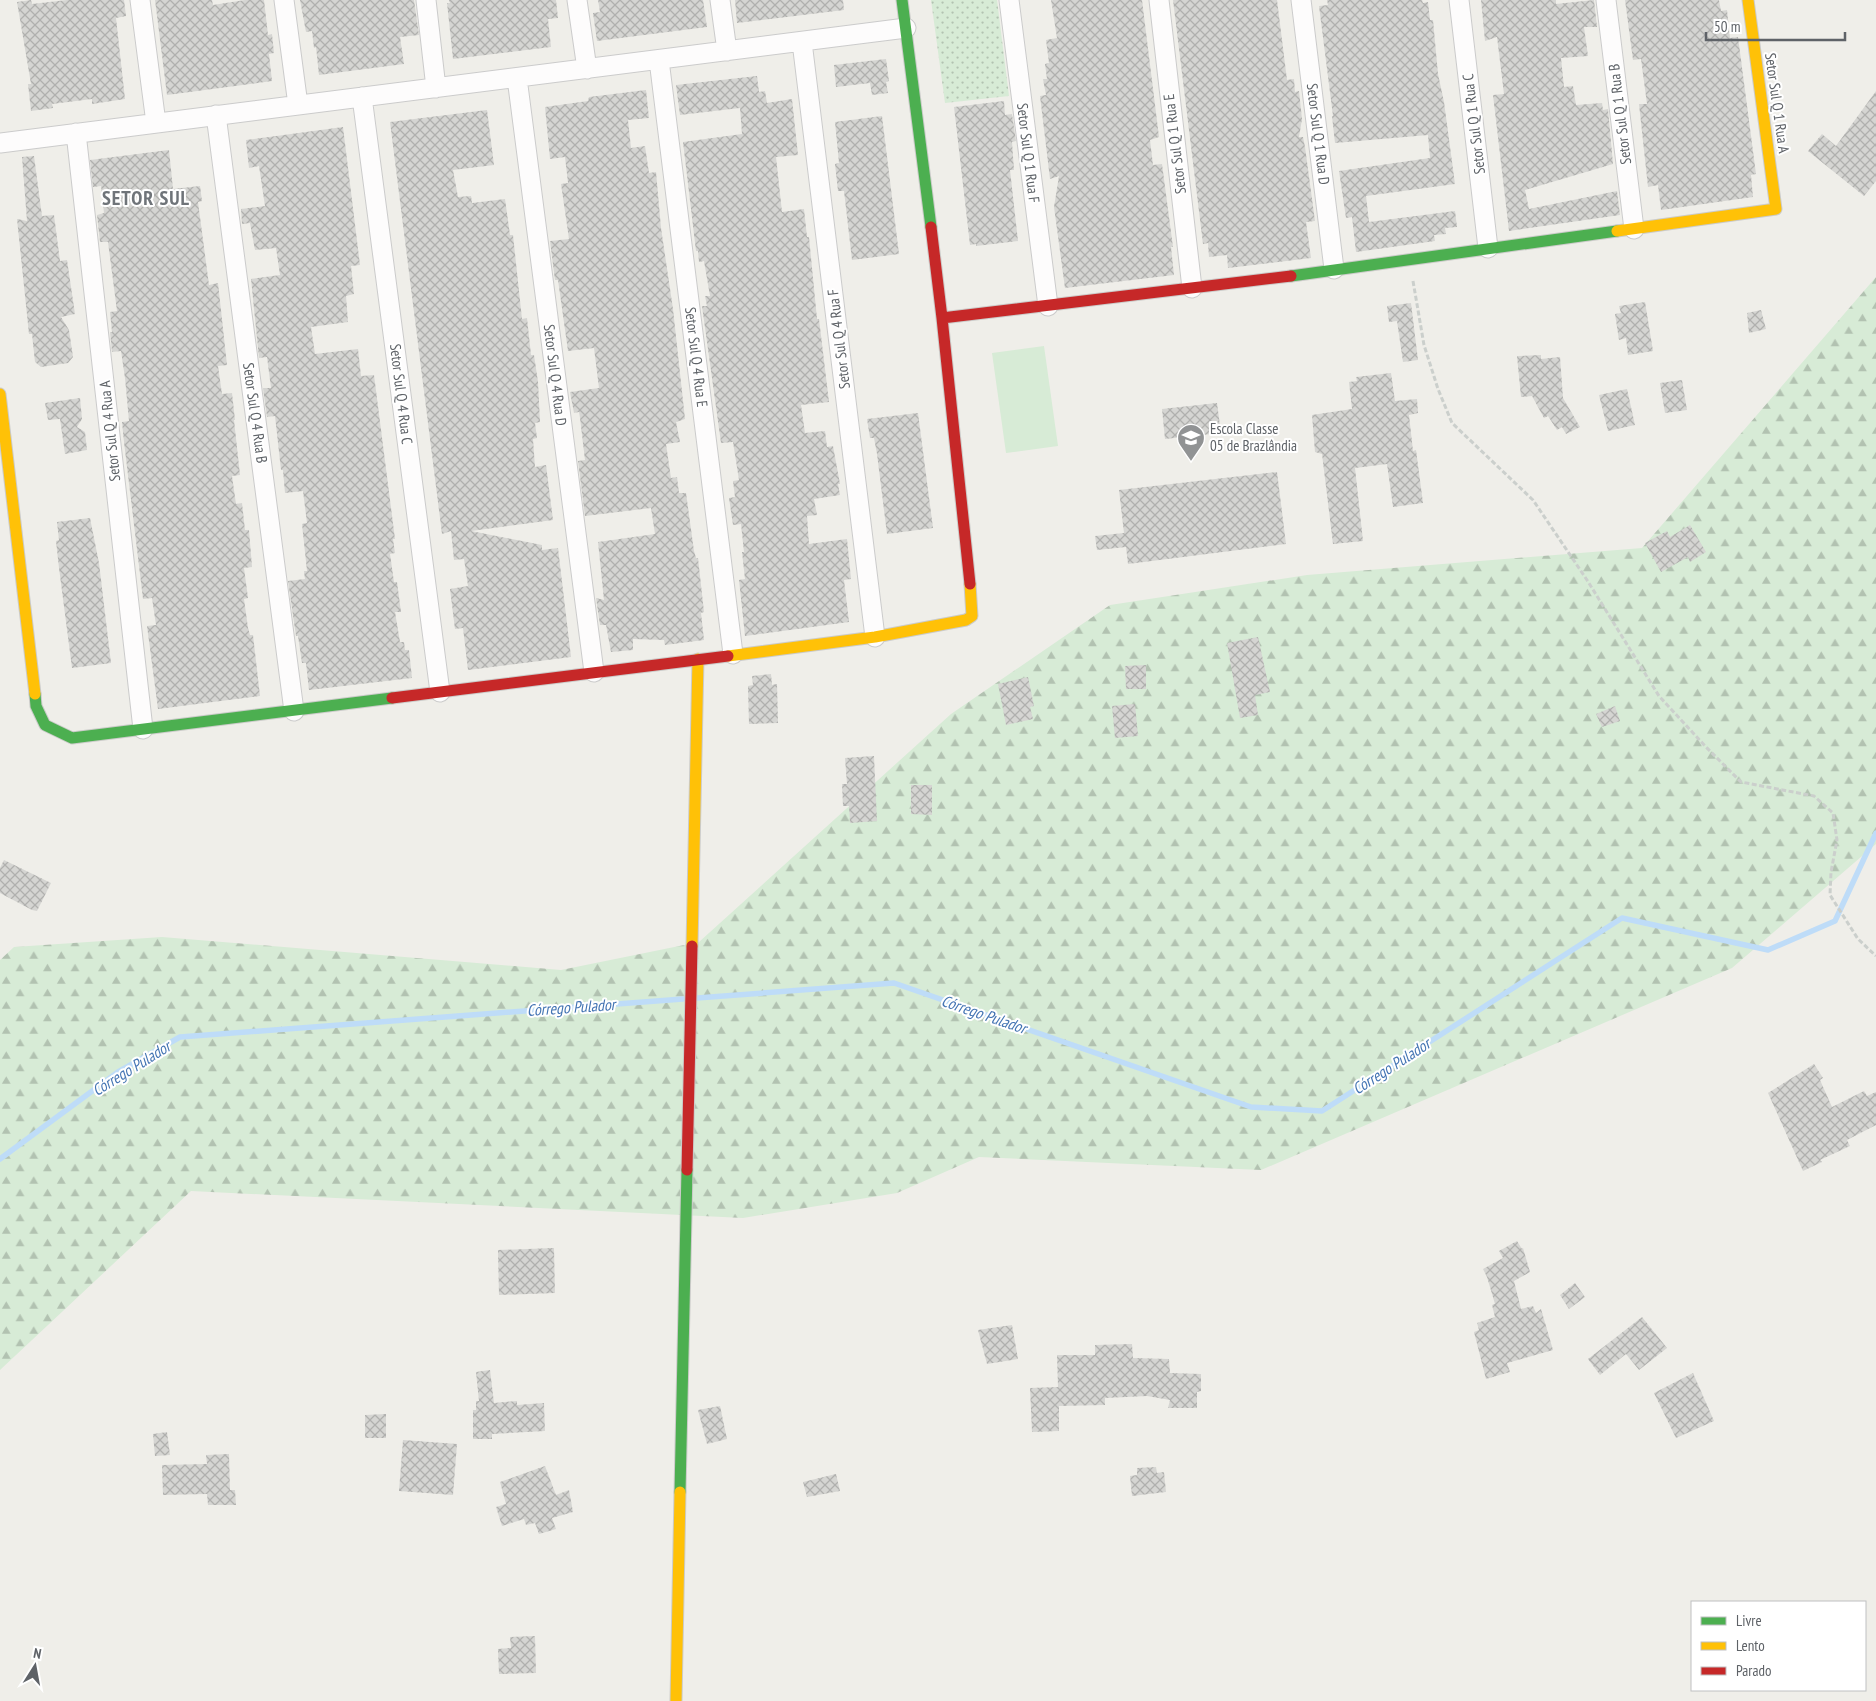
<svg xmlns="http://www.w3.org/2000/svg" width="1876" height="1701" viewBox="0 0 1876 1701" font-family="'PT Sans Narrow',sans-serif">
  <defs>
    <pattern id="grass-dots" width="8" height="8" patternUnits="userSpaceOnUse" patternTransform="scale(1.25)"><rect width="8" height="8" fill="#d7ebd6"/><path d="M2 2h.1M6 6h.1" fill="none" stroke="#b2c2b1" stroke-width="1.8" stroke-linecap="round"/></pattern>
    <pattern id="forest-firs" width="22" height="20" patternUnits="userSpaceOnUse" patternTransform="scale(1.25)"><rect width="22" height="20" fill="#d7ebd6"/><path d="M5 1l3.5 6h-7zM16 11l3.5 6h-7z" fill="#b2c2b1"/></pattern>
    <pattern id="building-cross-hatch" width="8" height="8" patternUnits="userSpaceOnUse" patternTransform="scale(1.25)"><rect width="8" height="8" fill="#d5d5d2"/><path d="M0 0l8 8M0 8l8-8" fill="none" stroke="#b0b0ae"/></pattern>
  </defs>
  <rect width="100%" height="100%" fill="#efeee9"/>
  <path fill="url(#grass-dots)" d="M931 0H997L1009 96 945 103Z"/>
  <path fill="url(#forest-firs)" d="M1876 277V844L1732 968 1261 1170 979 1157 897 1193 743 1218 191 1191 0 1370V960L14 947 162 937 561 970 699 942 951 714 1110 605 1307 575 1642 548Z"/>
  <path fill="#d7ebd6" d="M1044 346 1058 446 1006 453 992 353Z"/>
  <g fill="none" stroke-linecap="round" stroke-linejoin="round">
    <path stroke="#bedcf8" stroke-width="5.5" d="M697 998 894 983 1251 1107 1322 1111 1622 918 1768 950 1835 921 1876 833
      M0 1159 118 1072 180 1037 683 999"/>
  </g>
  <path fill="url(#building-cross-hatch)" d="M31 0 32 4 67 0H124L126 16 116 18 125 99 92 104V99L52 104 53 108 31 111 28 84H31L17 2Z
    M155 0H212L213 5 245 0H264L268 35 272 34 274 53 269 54 272 81 167 95Z
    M300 0H414L419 35 400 37 404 64 319 75 316 47 314 48 312 31 306 32Z
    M449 0H556L558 18 548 19 551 47 453 59 447 3H450Z
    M598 0H703L707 27 597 41 593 13 600 12Z
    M735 0H843L844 10 737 23Z
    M1051 0H1142L1159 137 1150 140 1153 165 1162 164 1173 247H1171L1174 275 1065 288 1054 207 1059 176 1050 179 1040 96 1046 95 1043 79H1047L1045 64 1049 63 1046 40 1057 38Z
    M1173 0H1277L1287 80 1294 79 1295 92 1299 91 1302 119 1299 137H1303L1305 147 1315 221 1306 222 1311 258 1228 268 1227 255 1209 257 1208 243 1203 244Z
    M1327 0H1422L1423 3 1428 2 1430 20H1433L1438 74 1444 102 1455 184 1366 196 1369 222 1455 211 1457 227 1445 228 1446 234 1434 235 1435 241 1356 252 1352 217 1346 218 1339 171 1430 158 1428 135 1335 143 1332 116H1333L1319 6 1328 5Z
    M1481 0H1556V4L1594 0 1597 27H1584L1588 56 1561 58 1564 87 1573 86 1576 105 1602 103 1603 110 1608 109 1613 164 1525 190 1529 209 1617 191 1620 215 1509 231 1493 95 1504 94 1497 37 1485 41Z
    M1625 0H1719L1721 11 1727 10 1730 38 1738 37 1756 174 1751 175 1753 197 1661 210 1658 185 1648 187 1639 104H1647L1641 59 1633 60Z
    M886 59 889 81 886 82 888 93 872 95 870 83 836 87 834 65Z
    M757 76 759 92 765 91 767 103 792 99 798 155 776 157 782 212 804 209 807 237H809L817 319H819L829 402 801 405 805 433 825 431 827 447 833 446 840 484H838L840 495 814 499 817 515 807 516 809 544 847 539 851 579 844 580 849 622 745 636 739 580 745 579 742 552H744L741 524 733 525 729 498 735 497 733 481 739 480 733 442 721 443 702 306H707L705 296H710L704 261 699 262 698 251H696L683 142 742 134 740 108 680 115 676 85Z
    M646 90 649 118 628 120 631 148 645 146 649 173 656 172 661 228 673 309 685 419 676 422 680 442 666 444 671 478 677 477 679 493H686L694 551 696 558H698L704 612 701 613 704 640 665 645 664 640 633 639V650L611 652 606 625H600L596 598 604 600 598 542 655 534 651 508 585 516 578 461 585 460 580 418 579 412 574 413 570 392 599 388 594 348 568 351 558 280H555L550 241 569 239 561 184 568 183 565 157 550 159 545 107 588 101 589 97Z
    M1876 91V181L1864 196 1808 151 1822 134 1836 146Z
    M1004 101 1005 115 1012 114 1016 141 1012 142 1014 170H1010L1018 241 976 246V244L970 245 954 107Z
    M487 110 494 165 453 170 458 197 471 196 472 203 505 199 510 235H513L522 319 527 318 531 355H534L538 382 540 422 535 423 537 438 533 439 535 467 546 465 553 520 471 531 542 545V550L558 548 571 657 468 670 463 628 455 629 450 589 468 586 464 559 454 560 451 531 442 534 390 122Z
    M882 116 899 254 852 260 844 191H838L835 164 839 163 835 122Z
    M343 127 360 265 351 266 354 294 346 296 348 322 311 327 315 354 358 349 361 376 374 375 395 539H393L395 553 390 554 394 582H397L401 612H395L400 642H404L405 650H409L412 678 309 690 306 663H302L298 636H296L288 581 305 579 304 571H307L302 524 307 523 303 491 285 493 283 470H281L275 416 267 417 263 388H271L267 357 259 358 251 279 280 275 276 248 255 250 250 223 242 224 241 209 265 206 259 166 249 168 246 140Z
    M169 150 173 189 200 186 202 201 198 202 209 285 218 283 227 365 218 366 222 394 232 393 235 420H234L240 475 232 476 236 504 242 503 245 530H249L252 567 244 568 248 598 244 599 248 628 250 635H253L260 696 158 709 147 626 156 625 152 598 143 599 124 442 122 422 129 421 125 378 121 351 112 352 110 332H112L110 312 117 311 108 242H100L97 215 104 213 101 186 93 187 90 160Z
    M34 156 42 216 54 215 60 261 67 260 75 314 61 317 69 330 73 357 68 363 41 367 35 362 32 334H29L17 219 27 221 22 157Z
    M1645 302 1653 351 1628 355 1626 338 1619 340 1615 314 1621 313 1619 306Z
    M1411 303 1418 360 1403 362 1397 321 1389 322 1387 306Z
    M1761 310 1766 329 1749 333 1747 313Z
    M1541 355V359L1560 357 1563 398 1580 427 1566 434 1562 427 1557 430 1548 416 1544 418 1532 396 1521 397 1517 356Z
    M1391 373 1395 401 1417 399 1418 413 1409 415 1413 451 1416 450 1423 503 1393 507 1387 464 1355 468 1363 541 1333 544 1322 454 1315 452 1312 415 1352 409 1349 382 1357 381 1356 377Z
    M1682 380 1687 410 1665 413 1660 383Z
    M1627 389 1635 425 1608 431 1599 395Z
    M80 398 82 419 77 427 85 432 87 450 65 454 60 419 48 420 45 403Z
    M1217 403 1221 433 1165 439 1162 409Z
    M918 413 933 528 887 534 877 454 874 438H870L867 419Z
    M1277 472 1286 544 1128 564 1126 547 1097 550 1095 536 1124 533 1119 490Z
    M90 518 99 563 111 663 72 668 59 568 56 541 59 540 57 522Z
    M1690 525 1706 552 1690 562 1688 557 1661 572 1645 543 1667 531 1670 537Z
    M1258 637 1270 692 1255 695 1258 715 1240 718 1227 643Z
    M1146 665V689H1126L1125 666Z
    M771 674 772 685 777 684 778 723 749 724 748 686 753 685 752 676Z
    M1028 677 1034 706 1030 707 1033 719 1006 725 998 684Z
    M1135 704 1138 736 1115 738 1112 706Z
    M1615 706 1620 721 1602 727 1596 714Z
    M874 756 877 821 850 823 849 806H843L842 784H847L845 758Z
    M911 785H932V815L911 814Z
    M4 860 51 883 37 911 32 910 0 893V868Z
    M1814 1064 1823 1078 1820 1080 1832 1107 1864 1091 1867 1096 1876 1092V1125L1847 1140 1850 1146 1820 1160 1822 1162 1803 1171 1768 1093Z
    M1517 1241 1522 1249 1523 1248 1530 1272 1514 1281 1521 1309 1533 1306 1536 1313 1541 1309 1553 1350 1507 1363 1510 1372 1486 1379 1474 1332 1479 1330 1477 1323 1495 1317 1492 1305 1495 1304 1487 1277 1483 1269 1503 1258 1499 1251Z
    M554 1248 555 1293 499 1295 498 1250Z
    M1575 1283 1585 1297 1569 1309 1560 1295Z
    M1642 1317 1667 1348 1639 1370 1626 1354 1600 1375 1588 1359Z
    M1012 1325 1018 1359 987 1364 978 1330Z
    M1132 1344 1133 1358 1169 1359 1170 1373 1201 1374V1391L1197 1392V1408H1168L1170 1400 1147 1396 1105 1398V1405L1059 1406V1431L1032 1432 1030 1388 1058 1387 1057 1355H1095V1345Z
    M490 1370 494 1403 517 1401V1405L544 1403 545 1431 492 1434V1439H473V1410H476V1401H479L476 1372Z
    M1693 1373 1714 1421 1676 1438 1654 1393Z
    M720 1406 727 1439 707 1444 698 1410Z
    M386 1414V1438H365V1415Z
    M167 1432 170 1455 155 1456 153 1434Z
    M403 1440 457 1444 453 1495 399 1491Z
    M229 1454 230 1490H235L236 1505H208L207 1494 163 1495 162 1465 207 1464 206 1455Z
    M545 1466 556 1495 569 1490 573 1512 552 1518 556 1529 539 1534 535 1523 526 1525 524 1519 502 1526 496 1507 506 1504 500 1482Z
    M1156 1467 1157 1473 1164 1472 1166 1492 1132 1496 1130 1476 1137 1475V1468Z
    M836 1474 840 1491 807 1497 803 1482Z
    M535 1636 536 1673 499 1674 498 1649 511 1648 510 1637Z"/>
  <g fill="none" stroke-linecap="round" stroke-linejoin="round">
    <defs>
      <path id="street" d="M140 0 156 123
        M284 0 298 105
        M426 0 436 88
        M577 0 587 69
        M720 0 727 51
        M1009 0 1048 306
        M1159 0 1192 288
        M1301 0 1334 269
        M1459 0 1488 248
        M1606 0 1634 229
        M802 42 875 637
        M659 60 733 654
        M517 78 594 672
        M362 97 440 692
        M216 115 294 711
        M76 133 143 729
        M0 143 906 28"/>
      <path id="fast" d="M902 0 931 227
        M1291 276 1617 231
        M35 694 36 706 45 725 72 738 392 698
        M680 1492 687 1170"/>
      <path id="slow" d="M1617 231 1776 209 1748 0
        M0 394 35 694
        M728 656 875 637 966 620 972 616 970 584
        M692 946 698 659
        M676 1701 680 1492"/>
      <path id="jam" d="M931 227 942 318 970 584
        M942 318 1291 276
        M392 698 728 656
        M687 1170 692 946"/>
    </defs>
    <use href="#street" stroke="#cbcbcb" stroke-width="21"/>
    <use href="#fast" stroke="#cbcbc9" stroke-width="13"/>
    <use href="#slow" stroke="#cbcbc9" stroke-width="13"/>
    <use href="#jam" stroke="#cbcbc9" stroke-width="13"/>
    <path stroke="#cbcfcc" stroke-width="3" stroke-dasharray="5 2.5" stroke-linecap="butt" d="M1413 281 1424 345 1438 389 1452 423 1533 500 1587 580 1659 696 1706 747 1741 782 1814 796 1833 813 1837 840 1831 872 1830 895 1858 939 1876 956"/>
    <use href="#street" stroke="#fdfcfc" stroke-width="19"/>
    <use href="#fast" stroke="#4caf50" stroke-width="11"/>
    <use href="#slow" stroke="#ffc107" stroke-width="11"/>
    <use href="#jam" stroke="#c62828" stroke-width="11"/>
  </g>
  <defs>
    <symbol id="school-pin" viewBox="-11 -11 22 30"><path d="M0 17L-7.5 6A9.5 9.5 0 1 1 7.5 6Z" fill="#919394" stroke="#fff"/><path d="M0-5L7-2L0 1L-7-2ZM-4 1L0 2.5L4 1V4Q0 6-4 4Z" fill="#fff"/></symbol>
  </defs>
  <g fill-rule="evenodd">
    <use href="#school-pin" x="1175" y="422" width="32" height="43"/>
  </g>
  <g text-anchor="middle" stroke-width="4" stroke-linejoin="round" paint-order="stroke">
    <g font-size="15" fill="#5e6267" stroke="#fff">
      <text transform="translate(1777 103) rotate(82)" y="5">Setor Sul Q 1 Rua A</text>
      <text transform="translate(1620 114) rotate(-97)" y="5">Setor Sul Q 1 Rua B</text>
      <text transform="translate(1474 124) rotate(-97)" y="5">Setor Sul Q 1 Rua C</text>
      <text transform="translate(1318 134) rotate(83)" y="5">Setor Sul Q 1 Rua D</text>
      <text transform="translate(1175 144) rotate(-97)" y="5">Setor Sul Q 1 Rua E</text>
      <text transform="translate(1028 153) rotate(83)" y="5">Setor Sul Q 1 Rua F</text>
      <text transform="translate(839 339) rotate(-97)" y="5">Setor Sul Q 4 Rua F</text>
      <text transform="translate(696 357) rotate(83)" y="5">Setor Sul Q 4 Rua E</text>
      <text transform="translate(555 375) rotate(83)" y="5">Setor Sul Q 4 Rua D</text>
      <text transform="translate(401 394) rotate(83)" y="5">Setor Sul Q 4 Rua C</text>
      <text transform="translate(255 413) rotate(82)" y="5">Setor Sul Q 4 Rua B</text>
      <text transform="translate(110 431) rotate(-96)" y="5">Setor Sul Q 4 Rua A</text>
    </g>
    <g font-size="15" fill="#5e6267" stroke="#fff" text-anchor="start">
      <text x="1210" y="434">Escola Classe<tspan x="1210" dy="17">05 de Brazlândia</tspan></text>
    </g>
    <g font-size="16" font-style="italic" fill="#4374b3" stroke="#fff">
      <text transform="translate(571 1007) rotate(-4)" y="6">Córrego Pulador</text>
      <text transform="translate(984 1014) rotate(19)" y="6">Córrego Pulador</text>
      <text transform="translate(1391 1066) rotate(-33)" y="6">Córrego Pulador</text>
      <text transform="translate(131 1068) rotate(-32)" y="6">Córrego Pulador</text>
    </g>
    <g font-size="20" font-weight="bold" letter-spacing="1" fill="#6f7479" stroke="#fff">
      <text x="146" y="205">SETOR SUL</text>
    </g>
  </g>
  <rect x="1691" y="1601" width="175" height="90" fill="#ffffff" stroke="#bfc0c2"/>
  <rect x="1701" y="1617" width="25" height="8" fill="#4caf50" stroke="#bfc0c2"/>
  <text x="1736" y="1626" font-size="15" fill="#5e6267">Livre</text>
  <rect x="1701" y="1642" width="25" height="8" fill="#ffc107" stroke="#bfc0c2"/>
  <text x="1736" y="1651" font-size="15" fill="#5e6267">Lento</text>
  <rect x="1701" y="1667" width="25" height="8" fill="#c62828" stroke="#bfc0c2"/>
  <text x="1736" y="1676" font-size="15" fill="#5e6267">Parado</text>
  <g transform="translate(35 1666) rotate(11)" stroke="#ffffff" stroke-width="4" paint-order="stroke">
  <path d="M0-4L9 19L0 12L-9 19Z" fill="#5e6267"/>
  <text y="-8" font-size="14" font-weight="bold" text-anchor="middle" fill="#5e6267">N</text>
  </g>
  <path d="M1706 32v8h139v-8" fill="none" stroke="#5e6267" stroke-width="2.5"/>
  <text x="1714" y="32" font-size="15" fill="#5e6267" stroke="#ffffff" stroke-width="4" paint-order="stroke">50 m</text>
</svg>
